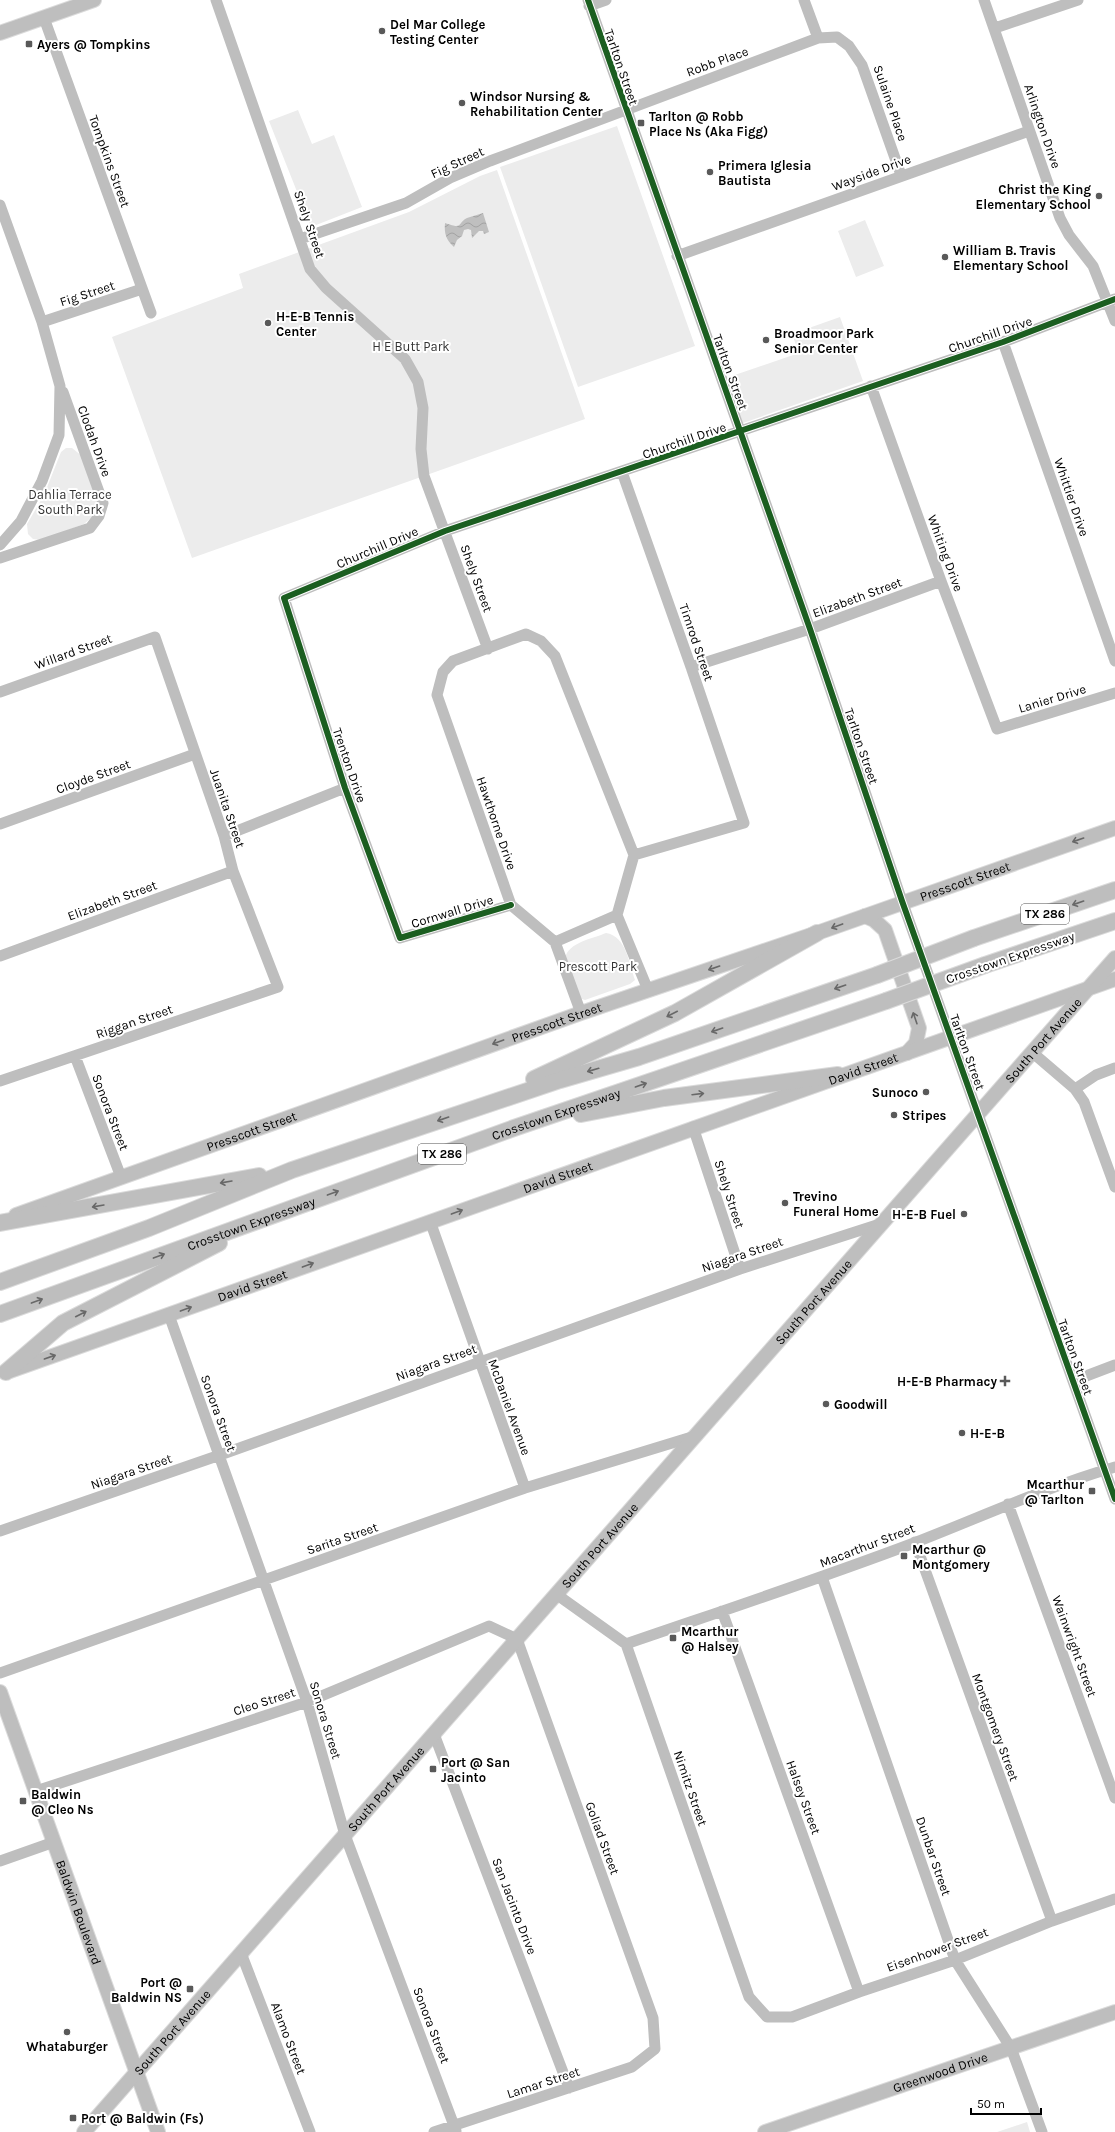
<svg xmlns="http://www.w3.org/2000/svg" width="1115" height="2132" viewBox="0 0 1115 2132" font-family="Karla,sans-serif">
  <defs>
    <pattern id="water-waves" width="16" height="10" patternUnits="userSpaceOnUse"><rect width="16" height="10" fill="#bfbfbf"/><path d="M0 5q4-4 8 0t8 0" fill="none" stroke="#a2a2a2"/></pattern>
  </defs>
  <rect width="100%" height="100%" fill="#fff"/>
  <path fill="#ececec" d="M298 110 312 144 334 135 362 207 311 227 269 121Z
    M617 126 695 346 578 387 500 167Z
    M497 170 585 419 192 558 112 337 243 288 239 274 409 212 480 176Z
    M865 220 884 266 856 277 838 231Z
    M840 317 863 381 743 423 726 378 799 353 792 334Z
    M66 448H72L82 456 96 498 97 506 93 516 84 524 41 540 33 539 28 534 27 524 44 495 61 452Z
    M606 933C626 936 629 963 635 980L630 984 585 1000 579 998 565 958C569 942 592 939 606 933Z
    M1027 2122 1030 2132H997Z"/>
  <path fill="url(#water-waves)" d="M483 213 489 232 484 234 483 231H479L472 238 471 230 468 229 464 230 462 236 457 240 454 247C446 240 444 233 445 223 464 230 457 223 467 218 472 216 478 215 483 213Z"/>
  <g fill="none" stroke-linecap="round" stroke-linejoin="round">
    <defs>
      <g id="major">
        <path d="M0 33 94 0"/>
        <path d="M865 916 874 920 885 930 919 1028 916 1043 907 1053"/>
        <path id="s1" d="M16 1215 581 1013 817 933 1115 828"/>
        <path id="s2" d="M10 1371 1115 979"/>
        <path id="s3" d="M0 1692 158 2132"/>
        <path id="s4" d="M84 2132 1115 958"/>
        <path id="s5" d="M765 2132 1115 2012"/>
      </g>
      <g id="highway">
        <path d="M974 938 1115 890"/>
        <path d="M985 965 1115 921"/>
        <path d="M534 1079 675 1013 817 933"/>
        <path d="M581 1114 664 1098 838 1075"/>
        <path d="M0 1223 259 1176"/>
        <path d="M0 1282 149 1228 292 1170 560 1080 639 1057 877 975"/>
        <path id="s6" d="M0 1314 514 1128 886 1001"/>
        <path d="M6 1372 63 1323 219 1243"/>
      </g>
    </defs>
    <use href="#major" stroke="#dbdbdb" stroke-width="16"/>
    <use href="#highway" stroke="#dbdbdb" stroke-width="18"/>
    <path stroke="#bebebe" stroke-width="11" d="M216 0 310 269 326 288 405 359 418 382 423 408 421 449 424 476 488 649
      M588 0 810 629 902 901 1115 1499
      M804 0 818 38 837 37 849 46 862 65 901 175
      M984 0 1060 218 1069 235 1093 266 1115 321
      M589 6 606 0
      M44 18 151 313
      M995 28 1078 0
      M0 205 42 322 60 386 59 435 42 481 21 521 0 545
      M300 239 406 203 450 178 490 161 818 38
      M677 256 1029 131
      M42 322 142 289
      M1003 342 1115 661
      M871 386 941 581 997 729 1115 693
      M622 472 691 667 744 823 634 855
      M0 558 90 528 99 516 103 503 63 392
      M691 667 810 629 941 581
      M0 692 155 637 224 836 233 871 278 987 0 1081
      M0 824 195 754
      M224 836 345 788
      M511 905 400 938 345 788 284 598 445 531 1003 342 1115 299
      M555 942 617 915
      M0 956 233 871
      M581 1013 555 942 511 905 437 695 443 672 453 661 526 634 541 641 555 656 634 855 617 915 648 990
      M1033 1053 1075 1089 1084 1102 1115 1187
      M75 1056 121 1177
      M1075 1089 1096 1075 1115 1068
      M693 1127 740 1269
      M430 1221 525 1488
      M169 1315 307 1702 345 1835 456 2131
      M1073 1381 1115 1365
      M1008 1504 1115 1798
      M0 1531 220 1455 740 1269 883 1223
      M915 1542 1052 1921
      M822 1577 955 1960 1011 2048 1042 2132
      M556 1594 626 1644 749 1997 767 2017H792L859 1992 955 1960 1052 1921 1115 1899
      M722 1611 859 1992
      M626 1644C722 1611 819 1579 914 1543 981 1517 1046 1487 1115 1467
      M0 1673 525 1488 695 1436
      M434 1734 569 2088
      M36 1791 307 1702 489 1626 517 1639 653 2018 655 2049 632 2067 434 2132
      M0 1861 54 1842
      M241 1953 310 2132"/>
    <use href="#major" stroke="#bebebe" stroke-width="14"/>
    <use href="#highway" stroke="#bebebe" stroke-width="16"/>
    <defs>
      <path id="highway-bridge" d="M877 975 974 938
        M886 1001 985 965"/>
    </defs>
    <use href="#highway-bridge" stroke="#dbdbdb" stroke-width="18" stroke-linecap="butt"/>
    <use href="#highway-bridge" stroke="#bebebe" stroke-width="16"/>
    <defs>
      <path id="cycleway" d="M588 0 810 629 902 901 1115 1499
        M511 905 400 938 345 788 284 598 445 531 1003 342 1115 299"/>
    </defs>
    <use href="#cycleway" stroke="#fff" stroke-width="8"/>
    <use href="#cycleway" stroke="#1b5e20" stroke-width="6"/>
  </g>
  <defs><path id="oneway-shaft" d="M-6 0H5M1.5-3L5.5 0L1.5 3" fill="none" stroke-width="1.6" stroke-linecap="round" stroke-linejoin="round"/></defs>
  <g stroke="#686868">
    <use href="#oneway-shaft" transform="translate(1078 840) rotate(161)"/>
    <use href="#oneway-shaft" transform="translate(1078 903) rotate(161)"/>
    <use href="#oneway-shaft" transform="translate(837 926) rotate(160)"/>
    <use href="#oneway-shaft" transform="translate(714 968) rotate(161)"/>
    <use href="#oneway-shaft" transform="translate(840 987) rotate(161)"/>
    <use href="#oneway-shaft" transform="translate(672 1014) rotate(153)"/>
    <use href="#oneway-shaft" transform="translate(915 1018) rotate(-109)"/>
    <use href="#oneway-shaft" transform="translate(717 1030) rotate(161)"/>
    <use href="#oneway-shaft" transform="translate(498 1042) rotate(160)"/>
    <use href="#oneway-shaft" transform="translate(593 1070) rotate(164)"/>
    <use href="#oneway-shaft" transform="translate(641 1085) rotate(-19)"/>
    <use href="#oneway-shaft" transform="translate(698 1094) rotate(-7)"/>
    <use href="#oneway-shaft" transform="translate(443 1119) rotate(161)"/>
    <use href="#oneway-shaft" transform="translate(226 1182) rotate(170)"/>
    <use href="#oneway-shaft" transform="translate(333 1193) rotate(-20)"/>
    <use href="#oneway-shaft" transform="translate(98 1206) rotate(170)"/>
    <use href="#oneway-shaft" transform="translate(457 1212) rotate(-20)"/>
    <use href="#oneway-shaft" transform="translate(159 1256) rotate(-20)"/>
    <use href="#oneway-shaft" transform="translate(308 1265) rotate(-20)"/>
    <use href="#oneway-shaft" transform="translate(37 1301) rotate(-20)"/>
    <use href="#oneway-shaft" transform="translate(186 1309) rotate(-20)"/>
    <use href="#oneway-shaft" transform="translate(81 1314) rotate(-27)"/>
    <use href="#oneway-shaft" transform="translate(50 1357) rotate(-19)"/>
  </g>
  <g fill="#595959" stroke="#fff" stroke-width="1.5">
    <circle cx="382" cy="31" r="4"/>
    <rect x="25" y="40" width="8" height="8" rx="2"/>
    <circle cx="462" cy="103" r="4"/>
    <rect x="637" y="119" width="8" height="8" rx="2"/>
    <circle cx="710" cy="172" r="4"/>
    <circle cx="1099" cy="196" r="4"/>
    <circle cx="945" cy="257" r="4"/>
    <circle cx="268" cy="323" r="4"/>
    <circle cx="766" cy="340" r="4"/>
    <circle cx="926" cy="1092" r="4"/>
    <circle cx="894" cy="1115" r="4"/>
    <circle cx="785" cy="1203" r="4"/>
    <circle cx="964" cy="1214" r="4"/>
    <path d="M1003 1375h4v4h4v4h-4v4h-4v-4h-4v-4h4z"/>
    <circle cx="826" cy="1404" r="4"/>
    <circle cx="962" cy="1433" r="4"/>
    <rect x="1088" y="1487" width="8" height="8" rx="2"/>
    <rect x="900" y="1552" width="8" height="8" rx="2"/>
    <rect x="669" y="1634" width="8" height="8" rx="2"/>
    <rect x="429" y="1765" width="8" height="8" rx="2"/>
    <rect x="19" y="1797" width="8" height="8" rx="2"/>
    <rect x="186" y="1985" width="8" height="8" rx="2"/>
    <circle cx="67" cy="2032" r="4"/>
    <rect x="69" y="2114" width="8" height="8" rx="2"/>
  </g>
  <g text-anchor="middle" stroke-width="4" stroke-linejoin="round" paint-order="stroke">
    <g fill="#fff" stroke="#4c4c4c" stroke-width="1">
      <rect x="1021" y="904" width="48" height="20" rx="3"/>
      <rect x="418" y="1144" width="48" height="20" rx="3"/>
    </g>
    <g font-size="12" font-weight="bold" fill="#000">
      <text x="1045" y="918">TX 286</text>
      <text x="442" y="1158">TX 286</text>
    </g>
    <g font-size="13" font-weight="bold" fill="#000" stroke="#fff" text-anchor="start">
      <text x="390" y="29">Del Mar College<tspan x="390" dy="15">Testing Center</tspan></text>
      <text x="37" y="49">Ayers @ Tompkins</text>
      <text x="470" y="101">Windsor Nursing &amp;<tspan x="470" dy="15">Rehabilitation Center</tspan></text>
      <text x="649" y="121">Tarlton @ Robb<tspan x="649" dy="15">Place Ns (Aka Figg)</tspan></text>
      <text x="718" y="170">Primera Iglesia<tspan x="718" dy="15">Bautista</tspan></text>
      <text x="1091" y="194" text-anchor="end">Christ the King<tspan x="1091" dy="15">Elementary School</tspan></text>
      <text x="953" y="255">William B. Travis<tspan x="953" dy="15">Elementary School</tspan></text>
      <text x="276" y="321">H-E-B Tennis<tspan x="276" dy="15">Center</tspan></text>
      <text x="774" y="338">Broadmoor Park<tspan x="774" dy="15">Senior Center</tspan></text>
      <text x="918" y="1097" text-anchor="end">Sunoco</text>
      <text x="902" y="1120">Stripes</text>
      <text x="793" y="1201">Trevino<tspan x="793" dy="15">Funeral Home</tspan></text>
      <text x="956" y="1219" text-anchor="end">H-E-B Fuel</text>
      <text x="997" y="1386" text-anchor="end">H-E-B Pharmacy</text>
      <text x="834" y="1409">Goodwill</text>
      <text x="970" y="1438">H-E-B</text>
      <text x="1084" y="1489" text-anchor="end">Mcarthur<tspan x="1084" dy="15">@ Tarlton</tspan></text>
      <text x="912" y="1554">Mcarthur @<tspan x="912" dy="15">Montgomery</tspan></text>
      <text x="681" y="1636">Mcarthur<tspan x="681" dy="15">@ Halsey</tspan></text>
      <text x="441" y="1767">Port @ San<tspan x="441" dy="15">Jacinto</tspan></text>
      <text x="31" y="1799">Baldwin<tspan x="31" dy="15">@ Cleo Ns</tspan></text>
      <text x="182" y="1987" text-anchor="end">Port @<tspan x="182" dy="15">Baldwin NS</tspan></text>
      <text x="67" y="2051" text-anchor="middle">Whataburger</text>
      <text x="81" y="2123">Port @ Baldwin (Fs)</text>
    </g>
    <g font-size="13" fill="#000" stroke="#fff">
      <text transform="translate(717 61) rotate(-20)" y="5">Robb Place</text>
      <text transform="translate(622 67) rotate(71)" y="5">Tarlton Street</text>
      <text transform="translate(891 103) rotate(71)" y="5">Sulaine Place</text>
      <text transform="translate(1043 126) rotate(71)" y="5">Arlington Drive</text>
      <text transform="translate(110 161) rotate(70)" y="5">Tompkins Street</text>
      <text transform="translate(457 162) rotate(-25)" y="5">Fig Street</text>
      <text transform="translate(871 172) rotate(-20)" y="5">Wayside Drive</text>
      <text transform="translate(310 224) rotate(71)" y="5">Shely Street</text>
      <text transform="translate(87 293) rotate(-18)" y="5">Fig Street</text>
      <text transform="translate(990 334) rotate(-19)" y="5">Churchill Drive</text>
      <text transform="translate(731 372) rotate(70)" y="5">Tarlton Street</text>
      <text transform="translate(684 440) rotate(-19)" y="5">Churchill Drive</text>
      <text transform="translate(95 441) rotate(70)" y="5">Clodah Drive</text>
      <text transform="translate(1072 497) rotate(71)" y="5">Whittier Drive</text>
      <text transform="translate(377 547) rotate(-23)" y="5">Churchill Drive</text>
      <text transform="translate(946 553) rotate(70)" y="5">Whiting Drive</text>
      <text transform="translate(477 578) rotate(70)" y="5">Shely Street</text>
      <text transform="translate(857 597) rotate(-20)" y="5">Elizabeth Street</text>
      <text transform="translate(697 642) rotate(71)" y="5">Timrod Street</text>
      <text transform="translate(73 651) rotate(-20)" y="5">Willard Street</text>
      <text transform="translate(1052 698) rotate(-17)" y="5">Lanier Drive</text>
      <text transform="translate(862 746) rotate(71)" y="5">Tarlton Street</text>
      <text transform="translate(350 765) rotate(71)" y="5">Trenton Drive</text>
      <text transform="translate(93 776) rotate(-20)" y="5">Cloyde Street</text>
      <text transform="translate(228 808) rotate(71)" y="5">Juanita Street</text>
      <text transform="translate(497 823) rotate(71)" y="5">Hawthorne Drive</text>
      <text dy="5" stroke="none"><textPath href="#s1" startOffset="1006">Presscott Street</textPath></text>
      <text transform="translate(112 900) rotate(-20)" y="5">Elizabeth Street</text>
      <text transform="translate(452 911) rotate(-17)" y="5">Cornwall Drive</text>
      <text transform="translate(1010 957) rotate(-19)" y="5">Crosstown Expressway</text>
      <text transform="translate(134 1021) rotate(-19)" y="5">Riggan Street</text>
      <text dy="5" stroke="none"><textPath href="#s1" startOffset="574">Presscott Street</textPath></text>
      <text dy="5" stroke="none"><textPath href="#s4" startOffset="1453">South Port Avenue</textPath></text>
      <text transform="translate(968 1052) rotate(70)" y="5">Tarlton Street</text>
      <text dy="5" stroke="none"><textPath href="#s2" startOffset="905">David Street</textPath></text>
      <text transform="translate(111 1112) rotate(69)" y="5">Sonora Street</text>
      <text dy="5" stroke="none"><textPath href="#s6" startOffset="591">Crosstown Expressway</textPath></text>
      <text dy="5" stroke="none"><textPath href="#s1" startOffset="250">Presscott Street</textPath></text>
      <text dy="5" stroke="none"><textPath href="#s2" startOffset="581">David Street</textPath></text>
      <text transform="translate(730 1194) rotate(72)" y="5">Shely Street</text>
      <text dy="5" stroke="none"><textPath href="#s6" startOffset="267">Crosstown Expressway</textPath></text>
      <text transform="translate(742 1254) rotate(-19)" y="5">Niagara Street</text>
      <text dy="5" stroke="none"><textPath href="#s2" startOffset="257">David Street</textPath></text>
      <text dy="5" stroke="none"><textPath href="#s4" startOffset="1105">South Port Avenue</textPath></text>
      <text transform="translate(1076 1357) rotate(70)" y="5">Tarlton Street</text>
      <text transform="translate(436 1362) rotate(-20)" y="5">Niagara Street</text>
      <text transform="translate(510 1407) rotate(70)" y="5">McDaniel Avenue</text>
      <text transform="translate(219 1413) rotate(70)" y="5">Sonora Street</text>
      <text transform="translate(131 1471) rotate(-19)" y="5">Niagara Street</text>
      <text transform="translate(342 1538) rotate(-19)" y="5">Sarita Street</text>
      <text dy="5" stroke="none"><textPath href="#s4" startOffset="781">South Port Avenue</textPath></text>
      <text transform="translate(867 1545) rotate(-21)" y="5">Macarthur Street</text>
      <text transform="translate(1075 1646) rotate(70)" y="5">Wainwright Street</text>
      <text transform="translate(264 1701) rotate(-18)" y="5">Cleo Street</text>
      <text transform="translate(326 1720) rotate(73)" y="5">Sonora Street</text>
      <text transform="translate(996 1727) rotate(70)" y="5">Montgomery Street</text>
      <text dy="5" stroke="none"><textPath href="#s4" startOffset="457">South Port Avenue</textPath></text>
      <text transform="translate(691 1788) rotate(71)" y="5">Nimitz Street</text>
      <text transform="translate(804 1797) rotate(70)" y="5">Halsey Street</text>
      <text transform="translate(603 1838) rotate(70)" y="5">Goliad Street</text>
      <text transform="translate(934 1856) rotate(71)" y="5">Dunbar Street</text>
      <text transform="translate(515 1906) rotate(69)" y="5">San Jacinto Drive</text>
      <text dy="5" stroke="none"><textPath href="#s3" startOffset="234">Baldwin Boulevard</textPath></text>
      <text transform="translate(937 1949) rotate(-20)" y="5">Eisenhower Street</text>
      <text transform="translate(432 2025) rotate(69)" y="5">Sonora Street</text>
      <text dy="5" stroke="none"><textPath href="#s4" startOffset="133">South Port Avenue</textPath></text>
      <text transform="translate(289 2038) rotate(69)" y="5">Alamo Street</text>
      <text dy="5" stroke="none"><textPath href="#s5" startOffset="185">Greenwood Drive</textPath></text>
      <text transform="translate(543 2082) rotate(-18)" y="5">Lamar Street</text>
    </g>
    <g font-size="13" fill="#333" stroke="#fff">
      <text x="411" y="351">H E Butt Park</text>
      <text x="70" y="499">Dahlia Terrace<tspan x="70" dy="15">South Park</tspan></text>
      <text x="598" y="971">Prescott Park</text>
    </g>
  </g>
  <path d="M971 2108v6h70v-6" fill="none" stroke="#000000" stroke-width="2"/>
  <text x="977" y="2108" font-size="12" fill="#000000" stroke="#ffffff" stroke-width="3" paint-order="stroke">50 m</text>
</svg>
